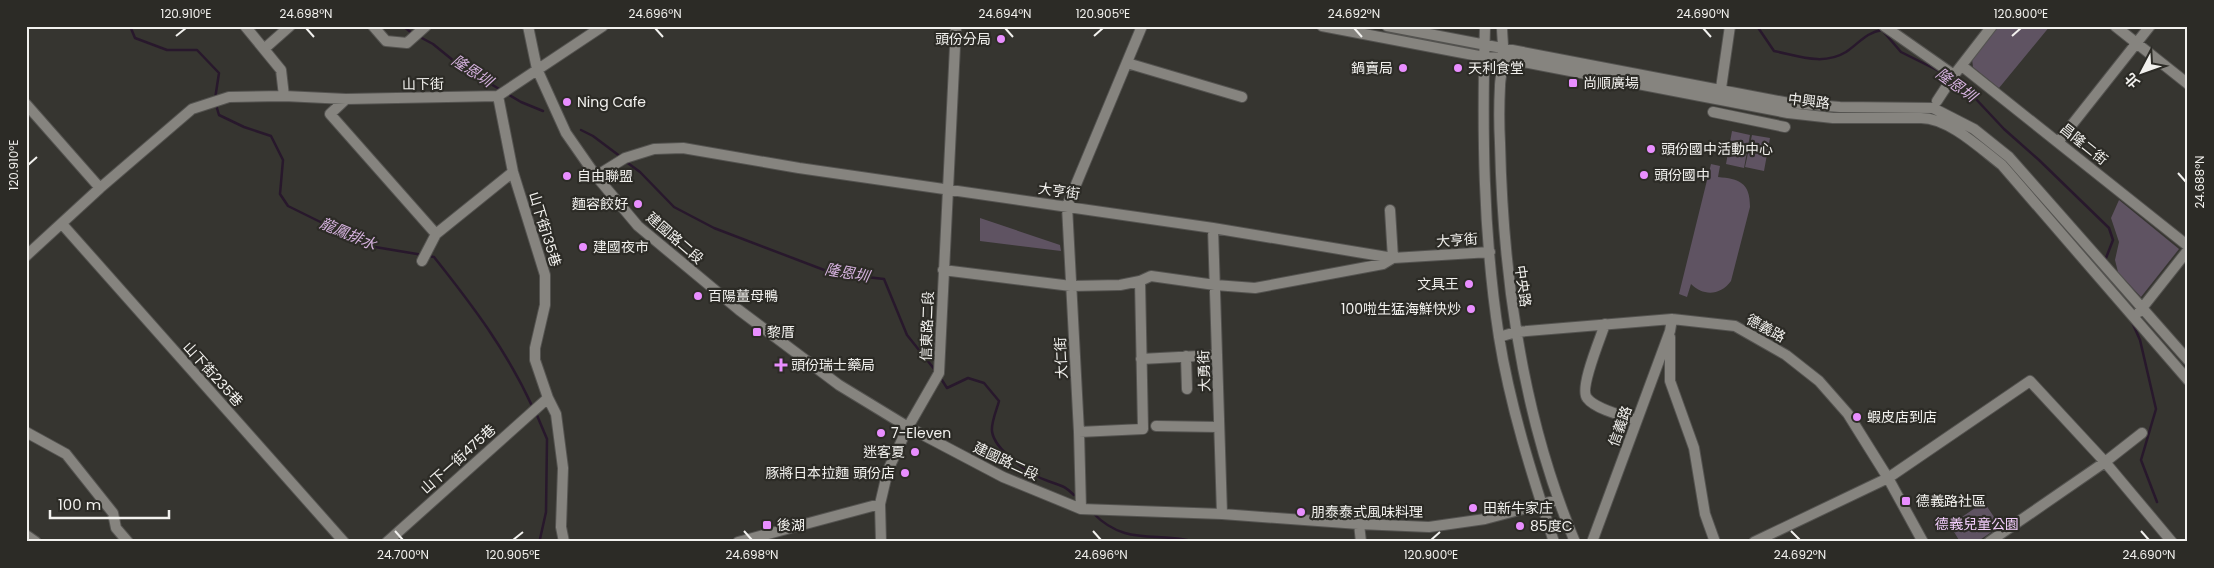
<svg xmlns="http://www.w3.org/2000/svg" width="2214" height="568" viewBox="0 0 2214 568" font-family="Poppins,'Noto Sans TC',sans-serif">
  <rect width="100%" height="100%" fill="#363530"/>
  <path fill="#5f5362" d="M1998 26H2050L1999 88 1973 67 1972 59Z
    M1732 131 1750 135 1744 168 1726 164Z
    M1752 135 1770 138 1764 171 1745 167Z
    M1711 164 1720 166 1718 177C1739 179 1750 182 1750 207L1731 281C1720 296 1703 296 1691 284L1687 297 1679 294Z
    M2119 200 2179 249 2141 297 2118 272 2115 260 2119 242 2111 218Z
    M980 218 1060 245 1061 251 980 241Z
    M1984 502 2000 526 1977 542H1960L1950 525Z"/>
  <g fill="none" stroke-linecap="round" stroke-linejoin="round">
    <path stroke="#28182c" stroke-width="2.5" d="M130 26 135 38 167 50H197L219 73 215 99
      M403 26 413 34
      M1757 26 1774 51C1799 56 1823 66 1846 52 1859 43 1867 32 1882 30L1901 52 1939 71 1950 79
      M418 36 433 44 460 66 501 90
      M1954 82 1974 97 2004 129 2039 160 2109 228 2113 240 2106 258
      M506 93 521 102 543 111
      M216 105 219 115 244 127 271 136 283 160 280 194 288 206 369 246 423 255
      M581 130 593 136 621 157
      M625 161 640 172 674 207 714 228 832 273 884 279 907 335 935 370
      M428 256 434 257C473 306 507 351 533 408
      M2132 322 2140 340 2156 409 2141 460 2157 502
      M940 377 947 388 968 378 984 383 999 401C997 409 991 422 992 431 994 450 1030 475 1048 481 1061 486 1064 485 1074 495
      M536 413 547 439 546 512 540 539 541 542
      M1093 513C1126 547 1156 531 1196 542"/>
    <defs>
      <path id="minor" d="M245 26 281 70 284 96
        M373 26 386 41 407 43 426 26
        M528 26 537 69 566 133 596 176 638 226 739 310 839 385 908 427 1003 477 1081 509 1222 514 1359 524 1429 527 1485 519 1557 500
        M1322 26 1484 57 1503 58 1788 113 1833 118H1921C1949 118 1981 149 2002 165L2188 380
        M1387 26 1789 103 1840 107 1933 108 1974 129 2009 157 2188 360
        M1485 26C1482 129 1483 234 1499 337 1510 406 1532 475 1554 542
        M1502 26C1502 37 1504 49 1503 60 1503 69 1500 78 1500 86 1499 105 1499 124 1500 143 1503 279 1522 416 1575 542
        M1884 26 1954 75 1992 26
        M2115 26 2188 84
        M264 49 290 26
        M1127 63 1242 97
        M1962 66 2188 246
        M1720 95 1730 26
        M498 96 513 172 545 275V305L535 348V360L548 398 556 414 563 468 561 527 564 542
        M346 99 330 114 436 234
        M1937 101 1954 75
        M26 104 100 188
        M1713 112 1785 127
        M2059 141 2150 26
        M596 176 625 158 654 149 683 148 799 168 1213 228 1393 258 1490 252
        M62 224 344 542
        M1213 228 1222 514
        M26 256 100 188 192 109 229 97 284 96 346 99 498 96 603 26
        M422 261 436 234 513 172
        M943 270 1071 286 1120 285 1140 281 1151 276 1215 285 1255 288 1383 264 1393 258 1390 210
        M2139 312 2188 250
        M1605 324C1601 337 1579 388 1587 398 1595 409 1623 416 1636 420
        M1499 337 1516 332 1672 319 1735 326 1786 355 1819 381 1848 414 1888 478 1923 542
        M1670 337V381L1694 448 1705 514 1715 542
        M1186 356 1187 389
        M1141 359 1217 355
        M1156 426 1219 427
        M26 432 66 454 113 513 116 528 128 542
        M1079 432 1143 429 1140 281
        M1081 509 1079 432 1067 206 1142 26
        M1359 524 1361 542
        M26 535 36 542
        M387 542 548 398
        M738 542 880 504
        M881 542 880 504 888 470 908 427 939 373 956 26
        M1592 542 1670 331 1672 319
        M1754 542 1888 478 2030 381 2105 462 2172 542
        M1989 542 2105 462 2142 433"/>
    </defs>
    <use href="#minor" stroke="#545350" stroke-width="12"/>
    <use href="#minor" stroke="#86847f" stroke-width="10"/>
  </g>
  <path fill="none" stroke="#f2f1ee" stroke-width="2" d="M306 28 314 37M655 28 663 37M1005 28 1013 37M1354 28 1362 37M1703 28 1711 37M176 36 186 28M1094 36 1103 28M2012 36 2021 28M28 165 37 157M2178 173 2186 182M395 531 403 540M744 531 752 540M1093 531 1101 540M1791 531 1800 540M2141 531 2149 540M513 540 523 532M1431 540 1440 532"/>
  <g fill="#e98eff" stroke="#2c2b26" stroke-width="2">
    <circle cx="1001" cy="39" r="5"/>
    <circle cx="1403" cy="68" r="5"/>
    <circle cx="1458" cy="68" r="5"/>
    <rect x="1568" y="78" width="10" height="10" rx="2.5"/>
    <circle cx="567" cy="102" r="5"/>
    <circle cx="1651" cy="149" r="5"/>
    <circle cx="1644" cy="175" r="5"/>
    <circle cx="567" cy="176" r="5"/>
    <circle cx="638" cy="204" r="5"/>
    <circle cx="583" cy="247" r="5"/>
    <circle cx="1469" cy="284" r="5"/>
    <circle cx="698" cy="296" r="5"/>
    <circle cx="1471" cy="309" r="5"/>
    <rect x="752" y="327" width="10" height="10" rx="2.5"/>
    <path d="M778.5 357.5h5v5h5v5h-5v5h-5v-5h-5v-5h5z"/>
    <circle cx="1857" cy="417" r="5"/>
    <circle cx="881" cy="433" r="5"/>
    <circle cx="915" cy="452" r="5"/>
    <circle cx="905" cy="473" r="5"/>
    <rect x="1901" y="496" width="10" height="10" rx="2.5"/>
    <circle cx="1473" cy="508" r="5"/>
    <circle cx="1301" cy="512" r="5"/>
    <rect x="762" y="520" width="10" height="10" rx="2.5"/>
    <circle cx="1520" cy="526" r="5"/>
  </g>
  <g text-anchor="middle" stroke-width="4.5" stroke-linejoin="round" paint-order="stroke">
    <g font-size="14" fill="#f2f1ee" stroke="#2c2b26" text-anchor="start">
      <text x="991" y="44" text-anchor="end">頭份分局</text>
      <text x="1393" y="73" text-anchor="end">鍋賣局</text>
      <text x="1468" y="73">天利食堂</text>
      <text x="1583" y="88">尚順廣場</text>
      <text x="577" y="107">Ning Cafe</text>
      <text x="1661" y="154">頭份國中活動中心</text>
      <text x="1654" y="180">頭份國中</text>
      <text x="577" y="181">自由聯盟</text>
      <text x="628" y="209" text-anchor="end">麵容餃好</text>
      <text x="593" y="252">建國夜市</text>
      <text x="1459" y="289" text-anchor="end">文具王</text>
      <text x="708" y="301">百陽薑母鴨</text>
      <text x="1461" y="314" text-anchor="end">100啦生猛海鮮快炒</text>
      <text x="767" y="337">黎厝</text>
      <text x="791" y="370">頭份瑞士藥局</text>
      <text x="1867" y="422">蝦皮店到店</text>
      <text x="891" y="438">7-Eleven</text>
      <text x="905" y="457" text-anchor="end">迷客夏</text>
      <text x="895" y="478" text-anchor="end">豚將日本拉麵 頭份店</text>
      <text x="1916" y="506">德義路社區</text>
      <text x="1483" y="513">田新牛家庄</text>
      <text x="1311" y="517">朋泰泰式風味料理</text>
      <text x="777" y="530">後湖</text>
      <text x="1530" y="531">85度C</text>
    </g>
    <g font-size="14" fill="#f2f1ee" stroke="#2c2b26">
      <text transform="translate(423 84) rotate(-1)" y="5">山下街</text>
      <text transform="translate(1809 101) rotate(7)" y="5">中興路</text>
      <text transform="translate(2084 144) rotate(39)" y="5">昌隆二街</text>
      <text transform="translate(1059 191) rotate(8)" y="5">大亨街</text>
      <text transform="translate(545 229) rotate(73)" y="5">山下街135巷</text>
      <text transform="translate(675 238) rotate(41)" y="5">建國路二段</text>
      <text transform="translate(1457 240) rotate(-4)" y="5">大亨街</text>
      <text transform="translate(1523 286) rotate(82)" y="5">中央路</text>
      <text transform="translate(927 326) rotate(-88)" y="5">信東路二段</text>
      <text transform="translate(1766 328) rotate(29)" y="5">德義路</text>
      <text transform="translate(1061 358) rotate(-93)" y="5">大仁街</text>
      <text transform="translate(1204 371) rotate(-92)" y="5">大勇街</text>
      <text transform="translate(213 374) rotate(48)" y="5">山下街235巷</text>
      <text transform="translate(1620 426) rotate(-70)" y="5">信義路</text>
      <text transform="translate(458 459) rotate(-42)" y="5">山下一街475巷</text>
      <text transform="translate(1006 461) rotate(25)" y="5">建國路二段</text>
    </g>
    <g font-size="14" fill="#f1ccfa" stroke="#2c2b26">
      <text x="1977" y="529">德義兒童公園</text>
    </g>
    <g font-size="15" font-style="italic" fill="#d6b2df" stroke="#2c2b26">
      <text transform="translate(472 71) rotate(33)" y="5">隆恩圳</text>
      <text transform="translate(1956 85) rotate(36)" y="5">隆恩圳</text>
      <text transform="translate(348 234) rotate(23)" y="5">龍鳳排水</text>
      <text transform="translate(847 273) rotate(10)" y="5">隆恩圳</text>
    </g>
  </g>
  <rect width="2214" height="568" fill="none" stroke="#2c2b26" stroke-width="55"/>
  <g transform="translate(2142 72) rotate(229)" stroke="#2c2b26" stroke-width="4" paint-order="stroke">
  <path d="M0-4L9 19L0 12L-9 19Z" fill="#f2f1ee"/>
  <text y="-8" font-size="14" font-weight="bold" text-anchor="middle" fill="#f2f1ee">北</text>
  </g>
  <path d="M50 510v8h119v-8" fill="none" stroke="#f2f1ee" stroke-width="2.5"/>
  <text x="58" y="510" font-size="15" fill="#f2f1ee" stroke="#2c2b26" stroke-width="4" paint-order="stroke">100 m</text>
  <rect x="28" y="28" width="2158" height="512" fill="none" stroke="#f2f1ee" stroke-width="2"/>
  <g font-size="12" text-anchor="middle" fill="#f2f1ee">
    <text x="186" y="18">120.910°E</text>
    <text x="306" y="18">24.698°N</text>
    <text x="655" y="18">24.696°N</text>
    <text x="1005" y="18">24.694°N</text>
    <text x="1103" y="18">120.905°E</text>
    <text x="1354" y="18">24.692°N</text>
    <text x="1703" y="18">24.690°N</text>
    <text x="2021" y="18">120.900°E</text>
    <text transform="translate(14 165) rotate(-90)" y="4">120.910°E</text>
    <text transform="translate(2200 182) rotate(-90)" y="4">24.688°N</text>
    <text x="403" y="559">24.700°N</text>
    <text x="513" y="559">120.905°E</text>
    <text x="752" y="559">24.698°N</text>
    <text x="1101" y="559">24.696°N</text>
    <text x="1431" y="559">120.900°E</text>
    <text x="1800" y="559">24.692°N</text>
    <text x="2149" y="559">24.690°N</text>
  </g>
</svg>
